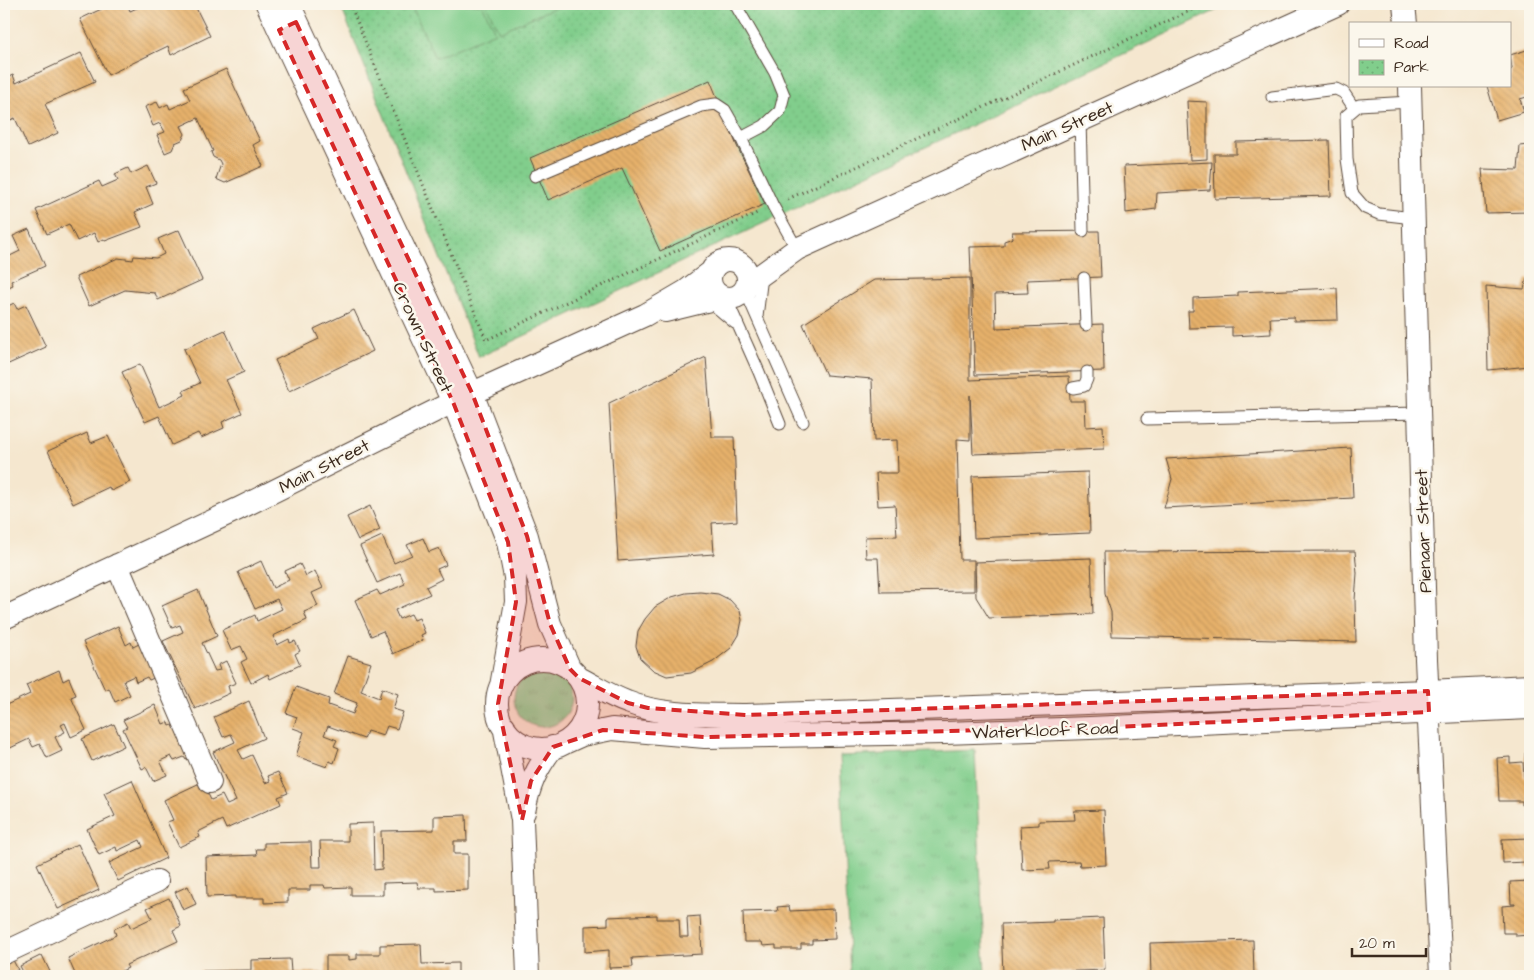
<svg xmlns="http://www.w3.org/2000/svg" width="1534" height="980" viewBox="0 0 1534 980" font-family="'Architects Daughter',sans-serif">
  <defs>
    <pattern id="grass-tufts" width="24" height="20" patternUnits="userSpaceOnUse" patternTransform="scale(1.25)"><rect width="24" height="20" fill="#81ce8c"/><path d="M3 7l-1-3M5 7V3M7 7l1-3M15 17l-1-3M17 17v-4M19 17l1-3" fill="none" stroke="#70b178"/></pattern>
    <pattern id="park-dots" width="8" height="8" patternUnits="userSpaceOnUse" patternTransform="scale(1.25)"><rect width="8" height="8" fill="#81ce8c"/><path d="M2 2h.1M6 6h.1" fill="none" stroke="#70b178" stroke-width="1.8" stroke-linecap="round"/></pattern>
    <pattern id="building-back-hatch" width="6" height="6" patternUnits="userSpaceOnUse" patternTransform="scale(1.25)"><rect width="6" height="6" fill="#e6b16b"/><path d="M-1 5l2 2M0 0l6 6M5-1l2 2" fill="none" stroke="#c6985c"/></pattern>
  </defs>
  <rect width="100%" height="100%" fill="#fbf7ec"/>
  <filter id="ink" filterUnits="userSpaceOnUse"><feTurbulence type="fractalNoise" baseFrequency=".02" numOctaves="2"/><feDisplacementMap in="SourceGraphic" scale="10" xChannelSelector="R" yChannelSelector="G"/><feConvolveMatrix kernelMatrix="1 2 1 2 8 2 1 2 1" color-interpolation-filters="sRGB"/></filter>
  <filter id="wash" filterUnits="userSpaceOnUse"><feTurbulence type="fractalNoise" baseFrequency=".0096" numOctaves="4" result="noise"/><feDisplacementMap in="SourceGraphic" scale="20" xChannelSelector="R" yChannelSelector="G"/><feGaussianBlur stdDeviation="1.12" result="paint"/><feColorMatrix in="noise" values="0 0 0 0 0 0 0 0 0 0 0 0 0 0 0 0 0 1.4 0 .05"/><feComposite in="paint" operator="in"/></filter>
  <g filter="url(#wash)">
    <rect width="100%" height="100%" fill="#f5e7cf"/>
    <path fill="url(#grass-tufts)" stroke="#5e7c55" d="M514 698a29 29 0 1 1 58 0a29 29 0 1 1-58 0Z
      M975 750 985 976H850L840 756Z"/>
    <path fill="url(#park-dots)" stroke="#5e7c55" d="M340 4H1230L479 357Z"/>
    <path fill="#81ce8c" stroke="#5e7c55" d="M411 4H482L495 32 435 58Z
      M486 4H557L558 6 499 32Z"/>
    <g id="blocks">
      <path fill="url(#building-back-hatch)" d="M112 4H127L130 11 146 4H194L210 36 171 55 168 46 108 75 80 19Z
        M1530 49V96L1520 99 1524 112 1497 120 1487 86H1510V70L1512 69 1510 55Z
        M81 53 95 82 45 104 58 133 28 147 15 118 4 123V79L13 75 16 83Z
        M226 69 260 141 253 145 263 166 225 183 216 179 221 164 219 160 213 157 211 152 213 151 198 118 181 126 185 134 182 140 175 143 172 150 165 153 157 135 165 132 160 123 153 126 145 107 157 102 160 108 168 104 170 109 190 100 184 88Z
        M710 80 737 146 765 204 660 251 622 168 548 200 530 158Z
        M1187 101 1207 102V159L1190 160Z
        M1329 140 1331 196 1215 199 1214 154H1236V142Z
        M1530 145V212L1486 213 1482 169 1518 170 1520 146Z
        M1212 162 1210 190 1157 193 1156 209 1126 213 1124 166Z
        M148 166 156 183 146 187 153 204 135 212 142 227 105 241 104 239 98 242 94 233 77 241 69 224 47 234 36 210 99 181 102 187 118 180 115 174 128 168 131 174Z
        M29 229 45 266 11 281 13 285 4 289V259L20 251 13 236Z
        M179 230 202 280 158 300 155 293 125 290 89 306 76 277 118 258 133 260 134 256 156 258 164 254 158 239Z
        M1099 231 1101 277 1027 280 1028 293 995 294 996 328 1103 324 1104 371 975 375 970 247 1004 246V241L1013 238 1012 232Z
        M970 278V380L1069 376 1070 401H1085L1086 427 1103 426 1104 449 973 454 970 395V440L957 439 960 560H974V591L880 592 878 558H866L865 537 897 536 895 505 878 506 876 473H898L897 440 874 441 872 379 826 375 803 324 874 280Z
        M1527 279 1530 280V366L1488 370 1486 286 1524 289Z
        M1337 288 1338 320 1294 321V317L1270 318 1271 334 1232 336V327L1189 328 1188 311H1193V298L1238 296V292Z
        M14 303 17 309 26 305 46 347 4 366V308Z
        M354 310 373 351 289 391 275 360 319 339 314 329Z
        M225 330 244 372 226 380 242 413 222 422 224 428 201 438 198 433 172 445 159 416 145 422 122 372 140 364 159 407 185 395 183 391 200 383 184 349Z
        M706 357 712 437H734L737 521 712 523 714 554 618 561 609 403Z
        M87 433 91 443 108 436 130 482 111 491 109 487 73 504 48 451Z
        M1351 448 1353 498 1164 508 1172 479 1166 459Z
        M1088 472 1090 533 974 538 972 476Z
        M370 506 380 530 358 540 347 517Z
        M382 536 394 563 412 555 407 545 423 538 429 552 439 548 446 565 437 569 442 579 426 587 430 594 395 610 399 619 411 614 414 620 419 618 425 633 421 635 423 640 393 654 383 631 371 636 355 600 377 590 380 595 405 584 400 573 377 583 360 546Z
        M1355 551 1357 573 1355 600 1356 642 1112 636 1111 612 1105 594 1104 552Z
        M1091 558 1093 614 989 618 976 597 975 562Z
        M261 561 273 588 289 580 285 571 300 564 306 576 315 571 323 588 312 593 318 606 304 612 307 620 273 636 277 645 289 639 290 643 295 641 300 651 295 654 300 665 270 679 268 674 251 683 241 662 247 659 241 646 231 650 222 630 255 615 257 621 282 609 277 599 255 609 238 572Z
        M198 590 217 636 202 643 215 671 220 670 218 665 226 661 236 683 228 686 230 693 195 709 163 641 183 632 180 625 172 628 162 606Z
        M700 592 718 594 730 600 740 611 742 620 739 635 731 648 713 662 691 673 667 676 653 670 640 658 636 646 638 631 645 619 655 607 672 597 686 593Z
        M118 626 126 645 131 642 133 647 143 642 159 676 149 680 147 677 136 682 134 676 123 681 130 695 115 702 109 688 105 690 83 642Z
        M348 656 371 663 361 691 379 698 382 688 398 694 393 709 403 712 397 729 387 726 383 736 367 731 364 739 328 726 324 735 337 740 334 746 339 748 334 763 329 761 327 767 296 756 304 732 293 728 297 717 286 713 296 687 329 699 328 705 353 714 357 703 334 694Z
        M59 670 63 681 69 678 76 695 71 697 86 730 71 737 65 723 61 725 65 732 55 737 62 751 47 758 40 744 33 747 29 739 4 751V706L30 694 26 685Z
        M249 701 264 738 238 750 243 759 252 755 265 783 270 781 268 776 278 772 288 793 278 797 281 804 226 829 222 820 198 832 200 837 179 847 167 822 173 820 164 800 202 782 211 800 222 795 227 805 236 801 213 752 235 742 231 734 223 737 214 717Z
        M155 705 163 724 168 722 170 726 180 722 196 755 186 760 184 757 174 761 171 756 160 761 167 775 153 781 146 767 142 769 123 729 127 727 123 720Z
        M114 724 124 746 92 761 82 739Z
        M1525 753H1530V805H1522V801H1499L1497 758 1510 757V763L1523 762 1524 777H1526Z
        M132 780 166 858 118 881 109 863 143 847 140 840 117 851 116 847 99 855 87 829 115 816 104 793Z
        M1104 810 1106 865 1080 866 1079 861 1049 862 1050 869 1022 870 1020 826 1039 825V821L1075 820 1074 811Z
        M466 815 467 841H454V854H468V890L436 891V888H418L417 882 383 883V895H351V887L325 888 324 885H310V890H288V902L264 903V898H235V896L207 897 206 857 257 855 256 849H264V843L311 842 312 867H321L320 841H348V824L373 823 374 870 382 869 381 831 434 830V816Z
        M1530 838V868H1526V862L1503 863 1502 839Z
        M78 844 99 890 58 909 37 864Z
        M1530 881V935L1516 936V933H1503L1502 906 1515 905V904H1511L1510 882Z
        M188 886 196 904 183 910 175 892Z
        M169 898 181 926 173 930 178 941 126 965 128 968 111 976H76L68 958 116 935 114 929 128 922 131 928 152 918 147 908Z
        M789 906 790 911 834 909 835 939 812 940V944H801V949H776V945L763 946 762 942H744L743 912 778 911 777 907Z
        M657 915V919H679L680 937H688L687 917 700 916 702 954 632 958 633 967 609 968V950L585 952V926L608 925V917Z
        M1103 918 1105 970 1003 974 1001 924 1053 922V920Z
        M1253 940 1254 976H1151L1150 943Z
        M421 944 422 964 458 963V976H194L200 971 251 970V960L290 959 291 972H326V956H349V960L357 959V954H380V945Z
        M42 955 52 976H25L20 966Z
        M13 960 18 970 4 976V964Z"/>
    </g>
  </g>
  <g filter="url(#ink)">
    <use href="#blocks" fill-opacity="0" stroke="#574639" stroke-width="1"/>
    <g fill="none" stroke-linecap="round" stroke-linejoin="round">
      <defs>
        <path id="service" d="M735 4 775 73 784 95 780 111 764 126 741 138 773 206 797 249
          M1272 97 1336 89 1344 93 1354 108
          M1410 102 1359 105 1346 116 1347 159 1352 193 1365 208 1379 214 1413 218
          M1080 120 1083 231
          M535 176 701 106 716 104 725 110 741 138
          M1084 278 1086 325
          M745 290 803 422
          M726 298 759 372 780 424
          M709 301 735 323
          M757 317 762 276
          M1073 388 1084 386 1087 379V372
          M1147 419 1419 413"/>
        <path id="minor" d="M267 4 453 402 508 542 515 577 516 602 501 686
          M289 4 472 393 527 536 550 624 570 669
          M1404 4 1406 24
          M1410 86 1426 659 1441 976
          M710 279a19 19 0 1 1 38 0a19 19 0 1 1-38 0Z
          M747 285 797 249 1338 4
          M665 311 722 297
          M117 565 210 782
          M4 618 238 509 453 402 645 315 686 291 711 272
          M497 704a45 45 0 1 1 90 0a45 45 0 1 1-90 0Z
          M579 678C595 686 610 696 627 702 664 717 708 714 746 715L1428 691 1530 686
          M504 726 522 820 528 976
          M562 744 582 735 612 729 705 737 945 733 1090 728 1530 708
          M524 812C529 785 536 769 553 747
          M4 953 157 881"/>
      </defs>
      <use href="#service" stroke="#574639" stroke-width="13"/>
      <use href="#minor" stroke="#574639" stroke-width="24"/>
      <path stroke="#574639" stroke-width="3" stroke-dasharray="1 4" stroke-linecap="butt" d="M350 4 486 340 757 213
        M788 199 1204 4"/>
      <use href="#service" stroke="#fff" stroke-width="11"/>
      <use href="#minor" stroke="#fff" stroke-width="22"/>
    </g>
  </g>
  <path fill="#d62828" fill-opacity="0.2" stroke="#d62828" stroke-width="4" stroke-dasharray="10 6" stroke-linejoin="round" d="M296 22 472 393 527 536 550 624 570 669 579 678 628 703 648 708 746 715 1428 691 1429 712 1113 727 705 737 603 730 553 747 531 781 522 820 498 704 516 602 508 542 453 402 279 30Z"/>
  <g text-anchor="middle" stroke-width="5" stroke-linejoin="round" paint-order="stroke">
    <g font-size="18" fill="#3b2a1e" stroke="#fbf7ec">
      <text transform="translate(1067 126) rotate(-24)" y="6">Main Street</text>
      <text transform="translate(423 337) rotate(65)" y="6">Crown Street</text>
      <text transform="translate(324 466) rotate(-27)" y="6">Main Street</text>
      <text transform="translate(1423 531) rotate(-92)" y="6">Pienaar Street</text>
      <text transform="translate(1045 730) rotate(-2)" y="6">Waterkloof Road</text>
    </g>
  </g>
  <rect width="1534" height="980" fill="none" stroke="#fbf7ec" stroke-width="20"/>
  <rect x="1349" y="22" width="162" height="65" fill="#fbf7ec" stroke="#aea59a"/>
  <rect x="1359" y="39" width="25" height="8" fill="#ffffff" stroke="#aea59a"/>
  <text x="1394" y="48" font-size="15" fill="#3b2a1e">Road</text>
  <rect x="1359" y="60" width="25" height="15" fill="url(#park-dots)" stroke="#aea59a"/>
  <text x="1394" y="72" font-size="15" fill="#3b2a1e">Park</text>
  <path d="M1352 948v8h74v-8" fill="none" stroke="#3b2a1e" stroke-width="2.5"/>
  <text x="1359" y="948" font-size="15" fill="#3b2a1e" stroke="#fbf7ec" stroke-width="4" paint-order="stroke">20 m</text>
</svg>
